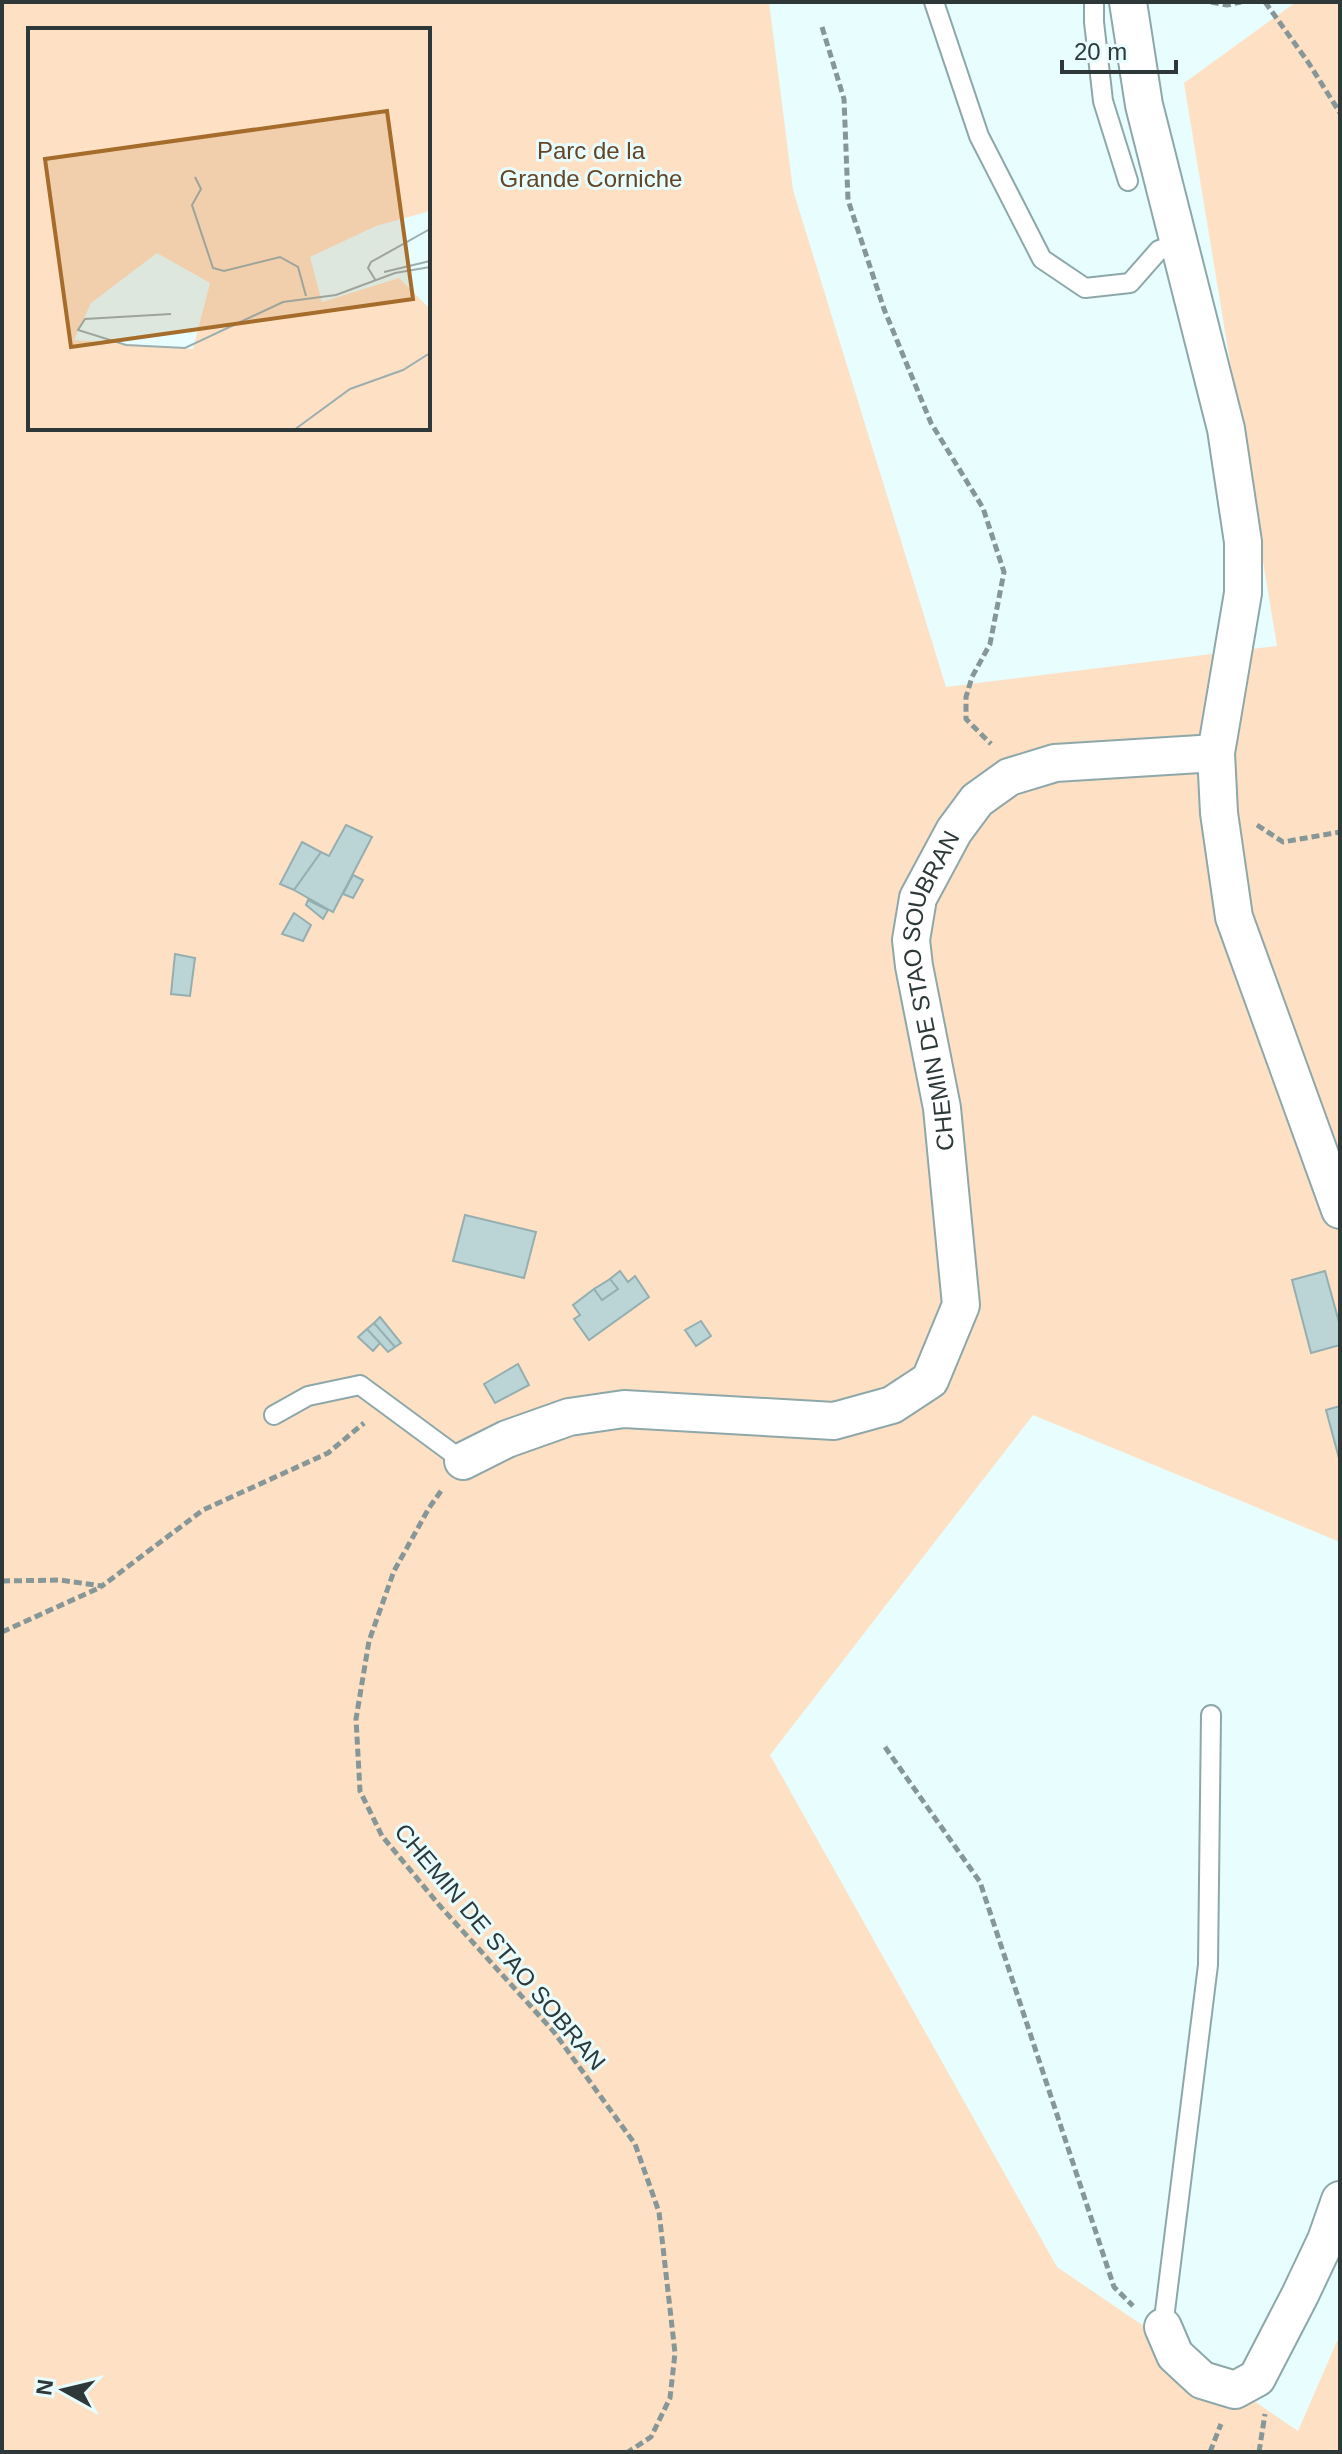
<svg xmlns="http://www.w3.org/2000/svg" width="1342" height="2454" viewBox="0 0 1342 2454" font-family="Arial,sans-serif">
  <rect width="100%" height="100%" fill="#e7fdfe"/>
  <path fill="#fee1c5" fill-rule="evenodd" d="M2 2H769L793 190 946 687 1277 646 1184 83 1296 2H1340V1542L1033 1415 770 1755 1057 2267 1298 2431 1338 2339 1340 2328V2452H2ZM30 30H428V428H30Z"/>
  <path fill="#bbd5d7" stroke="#95aeb0" stroke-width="2" d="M346 825 372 837 333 912 294 890 321 852 329 856Z
    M302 842 321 852 294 890 280 884Z
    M353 875 363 880 353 898 343 894Z
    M308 900 328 910 323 919 306 905Z
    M294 913 311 925 303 941 282 934Z
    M175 954 195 958 190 996 171 994Z
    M465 1215 536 1232 524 1278 453 1261Z
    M620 1271 628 1282 635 1276 649 1297 589 1340 574 1319 580 1315 573 1305 594 1289 602 1300 618 1289 610 1279Z
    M1325 1271 1340 1326V1345L1311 1353 1292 1280Z
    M610 1279 618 1289 602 1300 594 1289Z
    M380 1317 401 1343 395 1347 374 1323Z
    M701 1321 711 1336 696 1346 685 1330Z
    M374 1323 395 1347 388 1352 367 1329Z
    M367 1329 380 1343 373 1351 358 1337Z
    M518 1364 529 1385 495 1403 484 1384Z
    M1340 1406V1462L1326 1410Z"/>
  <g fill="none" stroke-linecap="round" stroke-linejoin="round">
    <defs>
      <path id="service" d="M934 2 979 136 1042 259 1085 288 1130 283 1159 250 1178 244
        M1094 2V22L1103 101 1128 181
        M274 1415 308 1396 360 1385 463 1461
        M1163 2327 1208 1965 1211 1715"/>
      <g id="minor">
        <path d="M1128 2 1144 105 1226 429 1243 542V593L1216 753 1219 813 1234 917 1340 1210"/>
        <path id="s1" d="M463 1461 507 1439 569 1417 624 1409 834 1421 892 1405 930 1380 961 1305 942 1108 914 966 911 940 918 898 954 831 977 800 1009 777 1055 763 1216 753"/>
        <path d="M1163 2327 1175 2355 1202 2380 1235 2390 1257 2378 1300 2295 1326 2240 1340 2200"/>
      </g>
    </defs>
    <use href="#service" stroke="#8ea7a9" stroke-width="22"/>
    <use href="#minor" stroke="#8ea7a9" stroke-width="40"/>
    <path stroke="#879798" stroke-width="5" stroke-dasharray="8 4" stroke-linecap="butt" d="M1211 2 1227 5 1241 2
      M1265 2 1308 62 1340 113
      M822 27 844 99 848 200 884 309 931 423 983 508 1004 572 990 644 972 677 966 697V719L991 744
      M1257 825 1283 842 1340 832
      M441 1491 429 1508 394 1571 369 1641 356 1719 360 1791 382 1836 440 1906 554 2032 635 2144 659 2212 675 2353 670 2398 651 2437 628 2452
      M2 1581 60 1580 102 1586 203 1510 328 1453 364 1423
      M2 1632 101 1587
      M885 1747 980 1882 1114 2287 1133 2306
      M1210 2452 1221 2424
      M1259 2452 1265 2414"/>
    <use href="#service" stroke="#fff" stroke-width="18"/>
    <use href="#minor" stroke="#fff" stroke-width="36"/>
  </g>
  <g text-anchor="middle" stroke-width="6" stroke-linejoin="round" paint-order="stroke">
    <g font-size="24" fill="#644525" stroke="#e7fdfe">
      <text x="591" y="159">Parc de la<tspan x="591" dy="28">Grande Corniche</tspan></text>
    </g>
    <g font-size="24" fill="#2e3839" stroke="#e7fdfe">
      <text dy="8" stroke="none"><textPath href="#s1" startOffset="888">CHEMIN DE STAO SOUBRAN</textPath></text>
      <text transform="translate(500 1947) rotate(50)" y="8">CHEMIN DE STAO SOBRAN</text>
    </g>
  </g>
  <g transform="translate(28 28)">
    <rect width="402" height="402" fill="#e7fdfe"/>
    <path d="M0 0H402V183L348 198 282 229 294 274 371 250 402 281V402H0ZM129 225 182 255 165 321 46 312 63 275Z" fill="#fee1c5" fill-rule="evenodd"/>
    <path fill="none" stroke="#9daeaf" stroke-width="2" d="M167 149 173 161 164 177 185 240 196 243 252 229 270 239 278 268M356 244 402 233M348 253 340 240 343 234 402 201M143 286 57 291 50 302 98 317 157 320 255 274 308 267 367 245 402 239M266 402 322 361 375 342 402 325"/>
    <path fill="#a56c2b" fill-opacity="0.15" stroke="#a56c2b" stroke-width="4" d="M359 83 385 271 43 319 17 131Z"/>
    <rect width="402" height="402" fill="none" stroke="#2e3839" stroke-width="4"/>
  </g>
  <rect width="1342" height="2454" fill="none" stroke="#2e3839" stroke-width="8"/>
  <g transform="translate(64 2390) rotate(278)" stroke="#e7fdfe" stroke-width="6" paint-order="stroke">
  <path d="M0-6L14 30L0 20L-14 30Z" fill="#2e3839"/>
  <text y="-12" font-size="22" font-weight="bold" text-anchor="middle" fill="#2e3839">N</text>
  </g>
  <path d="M1062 60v12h114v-12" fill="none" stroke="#2e3839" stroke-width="4"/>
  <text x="1074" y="60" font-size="24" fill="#2e3839" stroke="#e7fdfe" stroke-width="6" paint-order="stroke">20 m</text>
</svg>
